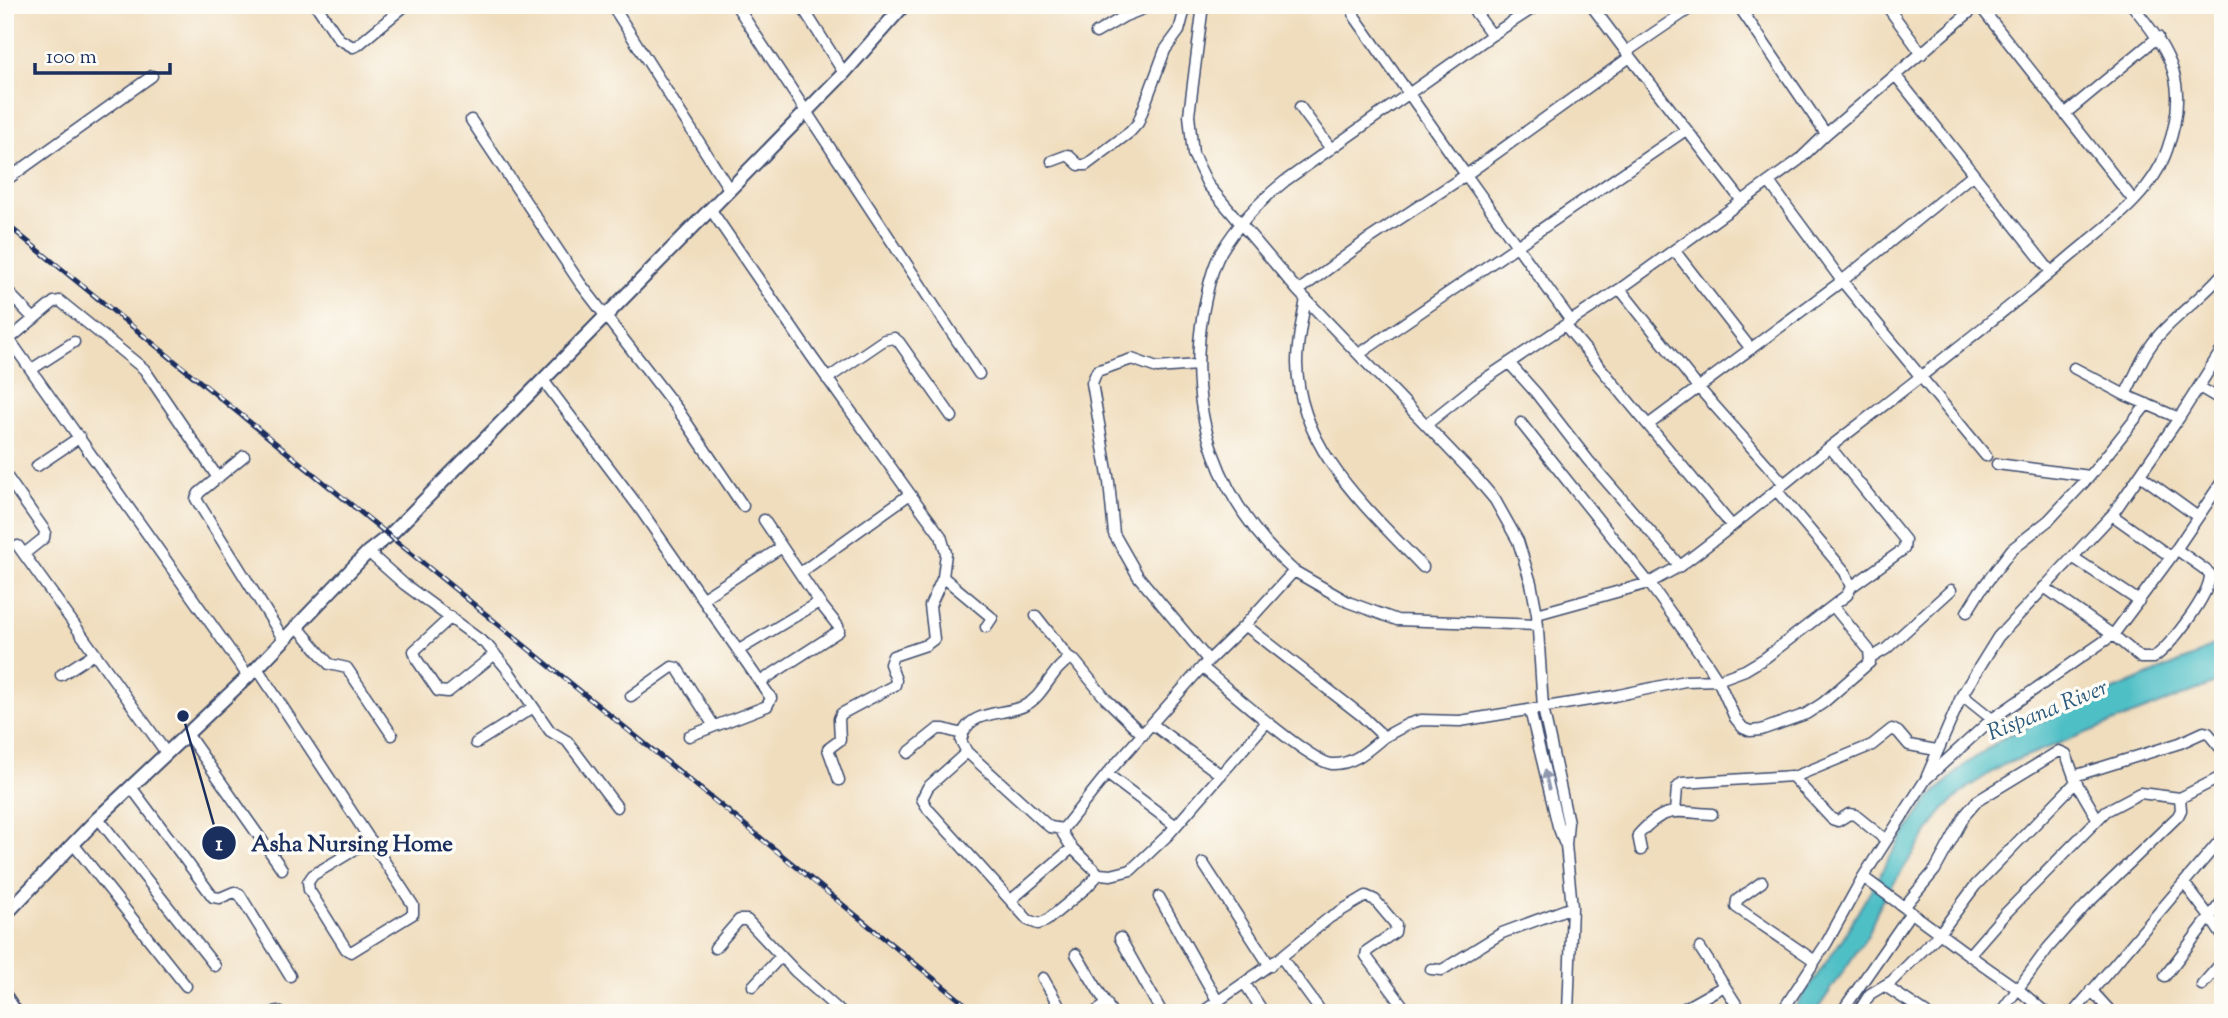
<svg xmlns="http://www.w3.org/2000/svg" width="2228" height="1018" viewBox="0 0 2228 1018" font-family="'Sorts Mill Goudy',serif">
  <rect width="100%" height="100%" fill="#fdfcf7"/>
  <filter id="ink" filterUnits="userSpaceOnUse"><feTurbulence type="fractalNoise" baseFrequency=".0143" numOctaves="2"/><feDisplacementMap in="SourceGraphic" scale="14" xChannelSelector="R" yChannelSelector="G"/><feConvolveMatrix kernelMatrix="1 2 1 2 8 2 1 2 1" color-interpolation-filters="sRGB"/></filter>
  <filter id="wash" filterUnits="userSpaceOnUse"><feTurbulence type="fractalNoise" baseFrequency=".00686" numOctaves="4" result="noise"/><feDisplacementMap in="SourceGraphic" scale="28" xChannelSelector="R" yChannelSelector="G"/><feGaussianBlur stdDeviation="1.57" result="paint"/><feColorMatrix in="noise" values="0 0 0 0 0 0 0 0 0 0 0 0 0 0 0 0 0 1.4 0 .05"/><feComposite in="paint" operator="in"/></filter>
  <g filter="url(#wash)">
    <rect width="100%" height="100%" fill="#f0ddbd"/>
    <path fill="#50bfc6" stroke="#367792" stroke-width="2" d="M2223 639V680L2003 765 1967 788 1943 810 1893 884 1879 906 1868 935 1815 1013H1791L1841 941 1897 845 1930 798 1962 767 2004 737 2194 656Z"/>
  </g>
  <g filter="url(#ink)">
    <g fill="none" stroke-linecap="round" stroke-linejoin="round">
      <defs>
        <path id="minor" d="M316 5 339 39 353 47 358 45 406 5
          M612 5 729 189
          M736 5 979 374
          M801 5 844 73
          M1203 5 1189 115 1193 154 1208 185 1298 291 1474 475 1495 500 1518 541 1531 583 1537 614 1543 708 1568 822 1566 845 1572 907 1568 1013
          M1470 5 1492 35
          M1738 5 1826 134
          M1886 5 1922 54
          M1979 5 2134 201
          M1096 33 1125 16 1153 5
          M1626 52 1695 5
          M1630 57 1742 201
          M1896 76 2051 272
          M1300 107 1331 149
          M2066 113 2158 37
          M471 120 580 283 678 410 743 506
          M1052 161 1068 155 1079 165H1086L1130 132 1138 123 1165 50 1179 31 1186 5
          M5 181 152 76
          M1769 182 1842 281 1986 456
          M711 210 812 357 910 494 800 573
          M1674 250 1751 349
          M5 289 34 319
          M1620 289 1799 160 1826 134 1978 5
          M1298 291 1366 241 1466 175 1355 17 1353 10 1355 5
          M1306 299C1302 320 1297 341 1297 363 1298 449 1368 509 1423 567
          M1571 321 1620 289 1697 386 1784 484
          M1565 325 1732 526
          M9 339 248 676
          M6 342 54 302 60 301 144 369 218 478
          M1359 354 1686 130
          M1509 363 1571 321 1466 175 1630 57 1591 5
          M1197 365 1157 368 1132 359 1097 371 1092 383 1109 482 1114 534 1138 576 1208 660
          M2074 368 2125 395 2179 418
          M32 369 74 342
          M827 379 884 340 894 338 899 342 952 417
          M543 380 638 506 771 698 767 706 689 736
          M2199 387 2223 401
          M2125 395C2136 374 2144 351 2160 334 2180 312 2204 296 2223 273
          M1521 423 1649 583 1705 660 1718 680 1735 718 1743 728 1750 731 1761 730 1806 714 1823 703 1870 662 1869 650 1833 606
          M1427 424 1476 385 1509 363 1536 393 1588 460 1680 566C1732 528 1780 486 1830 447 1910 385 1990 324 2067 259 2103 228 2151 197 2167 150 2190 86 2173 55 2132 5
          M1648 425 1842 281 1972 175
          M1830 447 1905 540 1904 549 1851 587
          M244 456 199 493 196 499 284 640
          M1997 464 2090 476
          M37 466 80 437
          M2140 475 2198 517
          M7 477 45 531 44 538 24 554
          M2112 515 2171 557
          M18 546 167 754
          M368 552 404 584 487 645 507 669 550 731 567 741 617 807
          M2074 558 2139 601
          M1294 571C1219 504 1185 412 1203 313 1207 293 1211 270 1221 252 1237 225 1260 201 1285 181L1492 35 1538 5
          M943 577 990 616 992 618 986 627
          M2044 587 2113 635 2141 658H2153C2170 647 2211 594 2210 574L2207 571 2176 549
          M703 598 782 547
          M1967 612 1980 591 2012 549 2049 520 2090 476 2147 404
          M1537 614 1649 583 1680 566
          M1036 616 1070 659
          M451 617 414 651 417 660 438 691 448 692 495 654
          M297 626 329 664 347 668 392 735
          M739 650 819 602
          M1871 658 1886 649 1951 590
          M1202 667C1223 685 1310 762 1332 764 1354 765 1369 749 1384 737L1361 715 1245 625
          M257 668 413 905V914L351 952 346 949 309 890 308 882 313 875 371 840
          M61 675 95 653
          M760 682 839 631 838 626 819 602 764 520
          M1962 695 1992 719
          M631 696 672 667 677 668 714 726
          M1530 710 1558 826 1564 842
          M1267 722 1168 835 1131 870 1111 875 1099 874 1072 848 1063 834V829L1107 774 1202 667 1245 625 1294 571 1348 602 1397 620 1538 625
          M1152 724 1221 775
          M188 735 282 869
          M1384 737 1408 724 1421 720 1460 721 1614 696 1685 681 1718 680 1745 670 1765 658 1847 595 1851 587 1845 572 1777 491
          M476 743 532 708
          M967 752 928 787 922 799 928 809 1028 920 1038 924 1046 921 1086 888 1099 874
          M908 753 938 729H944L962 734
          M1107 774 1176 826
          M1927 776 1962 695 1998 637 2112 515 2179 418 2223 348
          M2074 776 2180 743 2204 732 2208 733 2223 751
          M1794 777 1872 745 1892 729 1898 732 1909 745 1936 750
          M839 780 828 749 840 740 839 719 841 714 895 685 896 680 890 664 893 656 926 645 934 639 930 606 943 577 946 553 941 536 910 494
          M131 787 213 897 220 898 234 892 240 895 290 976
          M1675 812 1677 788 1682 783 1792 776 1832 819 1838 821 1849 814 1855 815 1886 840
          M98 818 215 966
          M1063 829 1050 827 1045 823 967 752 961 741C966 709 1002 716 1024 706 1044 697 1051 669 1070 659L1075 661 1105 698 1143 735
          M74 845 186 986
          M1641 850 1638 835C1665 805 1674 812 1712 814
          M1203 863 1270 966
          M1863 877 1969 955 2003 916 2106 811 2140 793 2180 798 2223 776
          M1762 882 1737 900 1736 907 1815 961
          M2184 883 2209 916 2223 937
          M1159 897 1218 1002
          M1011 900 1072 848
          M1904 907 1935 870 1965 815 1977 801 2059 751 2066 754 2076 782 2097 818
          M1120 938 1162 1013
          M715 948 739 920H747L796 972 842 1013
          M1700 948 1738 1007
          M1076 954 1112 1013
          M1969 955 2019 990 2046 1013
          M1431 969 1442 970 1502 933 1572 907
          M2165 976 2223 900
          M1043 978 1063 1013
          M1245 984 1264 1013
          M2202 985 2223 961
          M753 986 781 956
          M1885 986 1926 1013
          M2091 990 2112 1013
          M273 1013 277 1011 281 1013
          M1094 1013 1107 1004
          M1201 1013 1281 957
          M1322 1013 1281 957 1329 918 1366 896 1375 900 1396 925 1395 932 1367 951 1366 956 1403 1006
          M1676 1013 1724 986
          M1781 1013 1826 944 1863 877 1926 779 1992 719 2113 635 2171 557 2223 480
          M1841 1013 1911 912
          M1858 1013 1870 994 1892 981 1940 933 1975 886 2076 782
          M2000 1013 2048 948 2085 906 2178 816 2181 810 2180 798
          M2073 1013 2223 837"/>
        <path id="major" d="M5 915 98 818 257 668 368 552 391 534 489 435 844 73 904 5"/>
        <path id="highway" d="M5 998 15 1013"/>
      </defs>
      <use href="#minor" stroke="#3b496c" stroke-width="13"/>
      <use href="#major" stroke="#3b496c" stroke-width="16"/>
      <use href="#highway" stroke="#3b496c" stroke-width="18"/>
      <use href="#minor" stroke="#fff" stroke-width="10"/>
      <use href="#major" stroke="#fff" stroke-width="12"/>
      <use href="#highway" stroke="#fff" stroke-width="14"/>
      <defs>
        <path id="rail" d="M5 223C330 485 651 751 976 1013"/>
      </defs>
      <use href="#rail" stroke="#1b2f5e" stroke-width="5"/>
      <use href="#rail" stroke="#fdfcf7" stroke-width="2.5" stroke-dasharray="8" stroke-linecap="butt"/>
    </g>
    <defs><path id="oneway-solid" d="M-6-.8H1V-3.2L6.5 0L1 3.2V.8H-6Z" transform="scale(1.75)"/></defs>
    <use fill="#8d97ae" href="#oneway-solid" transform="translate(1547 780) rotate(-103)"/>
  </g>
  <g text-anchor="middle" stroke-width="7" stroke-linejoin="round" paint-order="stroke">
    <g font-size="23" font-style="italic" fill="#2b5a7d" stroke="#fdfcf7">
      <text transform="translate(2047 709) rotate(-22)" y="8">Rispana River</text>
    </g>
  </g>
  <path fill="none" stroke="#1b2f5e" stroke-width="2.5" d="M183 716L219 843"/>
  <g fill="#1b2f5e" stroke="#fdfcf7" stroke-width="2.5">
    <circle cx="183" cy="716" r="7"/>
    <circle cx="219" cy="843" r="18"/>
  </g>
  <g font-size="21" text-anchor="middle" font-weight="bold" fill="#fff">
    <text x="219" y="850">1</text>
  </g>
  <g font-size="23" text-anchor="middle" font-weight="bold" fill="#1b2f5e" stroke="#fdfcf7" stroke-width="7" stroke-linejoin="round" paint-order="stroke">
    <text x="352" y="851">Asha Nursing Home</text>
  </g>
  <rect width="2228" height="1018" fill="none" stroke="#fdfcf7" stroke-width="28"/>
  <path d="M35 63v10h135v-10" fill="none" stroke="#1b2f5e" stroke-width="3.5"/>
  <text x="46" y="63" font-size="21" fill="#1b2f5e" stroke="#fdfcf7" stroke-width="5" paint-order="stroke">100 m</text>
</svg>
